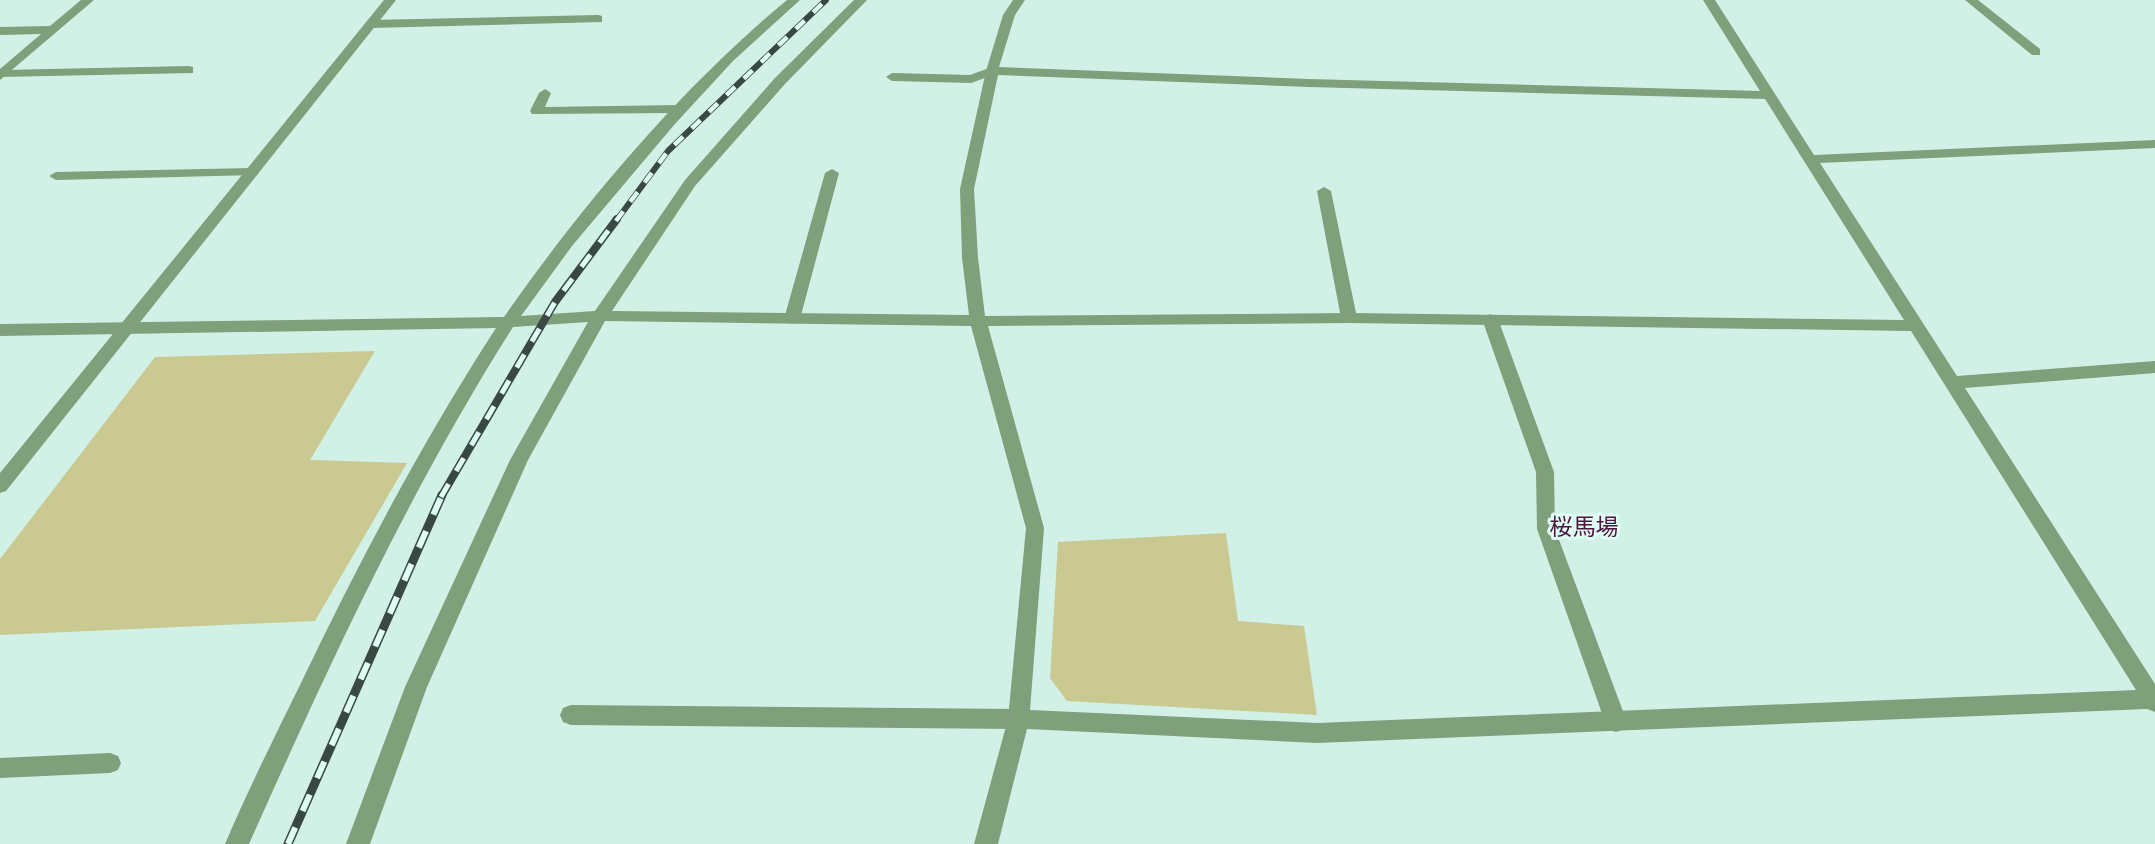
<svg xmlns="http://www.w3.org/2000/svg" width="2155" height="844" viewBox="0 0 2155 844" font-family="'Open Sans','Noto Sans JP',sans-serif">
  <rect width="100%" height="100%" fill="#d1f1e7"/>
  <path fill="#c9c991" d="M375 351 310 460 407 463 315 621 0 635V559L155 357Z
    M1226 533 1238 621 1304 626 1317 715 1067 701 1050 678 1058 542Z"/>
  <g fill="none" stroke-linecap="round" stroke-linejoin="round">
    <path fill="#809f7b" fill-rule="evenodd" d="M1965 0H1978L2040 49V55H2032Z
      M598 15 602 16V22L371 28 365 24 371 20Z
      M189 66 193 67V73L0 77V71L3 70Z
      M992 67 996 68V74L971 83 892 81 886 77 892 73 970 75Z
      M545 89 551 93 545 107 679 105 686 109 679 113 532 114 530 111 539 93Z
      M252 168 259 172 257 175 56 180 49 176 56 172Z
      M832 169 839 173 800 319 792 324 784 319 825 173Z
      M1324 187 1331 191 1357 318 1349 323 1341 318 1317 191Z
      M1490 314 1498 319 1554 472 1555 529 1627 722 1624 729 1616 732 1608 729 1605 722 1537 529 1536 472 1482 319Z
      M571 705 1019 709 1027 712 1030 719 1027 726 1019 729 571 725 563 722 560 715 563 708Z
      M110 753 118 756 121 763 118 770 110 773 0 778V758Z"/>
    <path fill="#809f7b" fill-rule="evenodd" d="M81 0H94L0 80V69L41 34 0 35V27L50 26Z
      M787 0H800L733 61 674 125 572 246 521 316 595 311 685 180 775 78 854 0H867L785 84 695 186 612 311 969 315 962 258 960 189 986 71 1003 15 1013 0H1025L1015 15 999 67 1308 79 1760 91 1703 0H1715L1814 155 2155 140V148L1820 163 1957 376 2155 361V373L1965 388 2155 684V712L2147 709 1317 743 1027 729 998 844H974L1008 719 1026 528 971 326 605 321 528 460 427 687 370 844H346L405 687 510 460 588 322 513 327C409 491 328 667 249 844H225C248 790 274 738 300 685 359 562 422 442 496 328L0 336V324L504 317C581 206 683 86 787 0ZM998 75 1308 87 1765 99 1904 320 1349 313 985 316 978 258 974 189ZM1349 323 1911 331 2136 690 1317 723 1030 710 1044 528 988 326Z"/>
    <path fill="#809f7b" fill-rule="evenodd" d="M384 0H396L6 491 0 493V473Z"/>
    <defs>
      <path id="rail-far2" d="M616 221 668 151 826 0"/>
      <path id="rail-far1" d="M441 497 555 302 617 219"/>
      <path id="rail" d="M288 844 442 495"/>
    </defs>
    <use href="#rail-far2" stroke="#394844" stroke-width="6"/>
    <use href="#rail-far1" stroke="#394844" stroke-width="8"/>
    <use href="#rail" stroke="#394844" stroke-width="9"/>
    <use href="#rail-far2" stroke="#defef4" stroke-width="4.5" stroke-dasharray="12" stroke-linecap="butt"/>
    <use href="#rail-far1" stroke="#defef4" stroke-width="5" stroke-dasharray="15" stroke-linecap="butt"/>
    <use href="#rail" stroke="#defef4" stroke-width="6" stroke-dasharray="18" stroke-linecap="butt"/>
  </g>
  <g text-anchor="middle" stroke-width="6" stroke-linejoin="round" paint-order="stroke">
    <g font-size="23" fill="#4d153f" stroke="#defef4">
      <text x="1584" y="535">桜馬場</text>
    </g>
  </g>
</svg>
